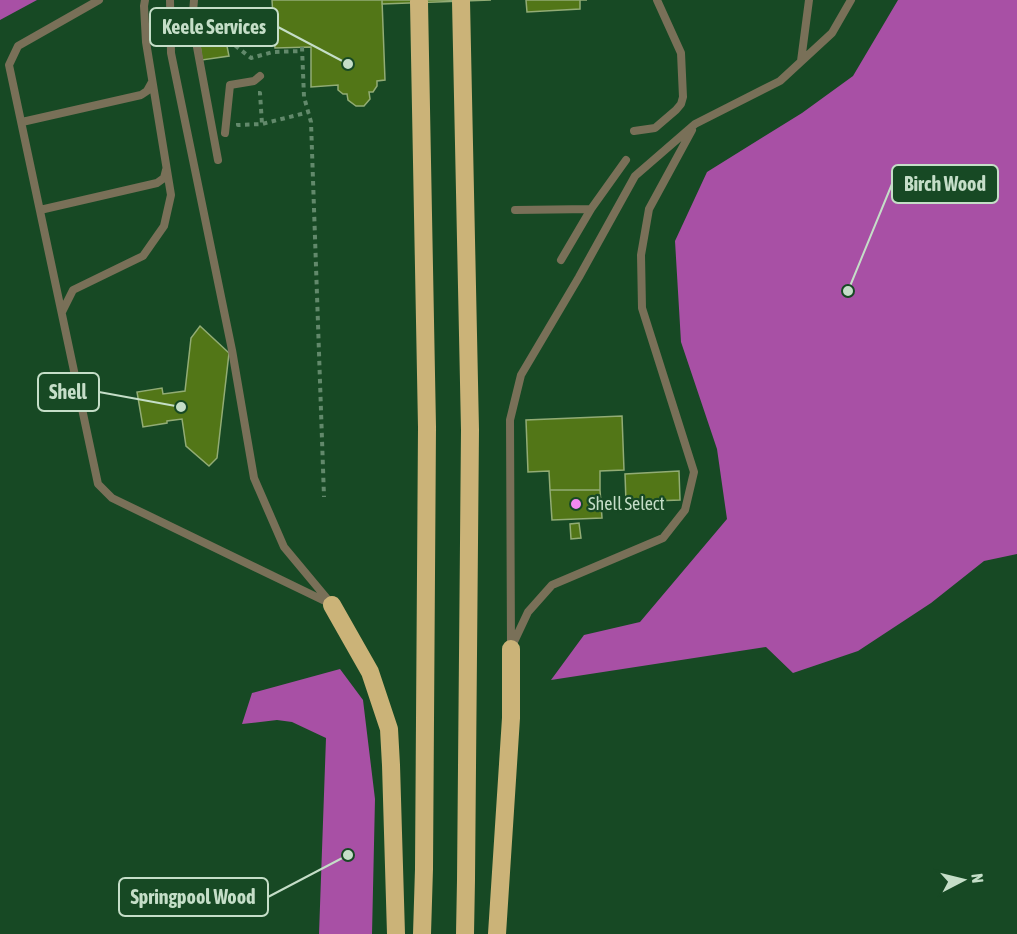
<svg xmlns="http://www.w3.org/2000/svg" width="1017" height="934" viewBox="0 0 1017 934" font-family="'Asap Condensed',sans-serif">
  <rect width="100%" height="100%" fill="#174924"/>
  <path fill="#a850a5" d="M0 0H37L0 20Z
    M898 0H1017V554L984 561 931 603 858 651 793 673 766 647 551 680 584 635 640 622 727 519 717 449 681 342 675 241 707 172 802 113 853 76Z
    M340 669 363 700 375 799 372 934H319L326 738 292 722 277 720 242 724 252 693Z"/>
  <path fill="#527617" stroke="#92ac75" stroke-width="1.5" d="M272 0H382L385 80 377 81V86L373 92H369L370 99 364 106H356L348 100 347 94H343L338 90V85L311 87V47L275 48Z
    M382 0H491L382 4Z
    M526 0H587H580V9L527 12Z
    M221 32 223 41H226L229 56 202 60 200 45 208 44 206 34Z
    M200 326 229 353 217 458 209 466 186 446 182 419 167 421V423L143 427 137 392 162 388 163 394 185 391 191 338Z
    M622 416 624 470 600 471V490H550L549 471 528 472 526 420Z
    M679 471 680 500 626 502 625 474Z
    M550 490H600L602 518 552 520Z
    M579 523 581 538 571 539 570 524Z"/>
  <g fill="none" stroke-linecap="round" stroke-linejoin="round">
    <path stroke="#62896b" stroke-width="4" stroke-dasharray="4.5 4.5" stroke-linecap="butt" d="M228 40 251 58 273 52 302 51
      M302 47 304 97 311 122 324 497
      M258 93H260L262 124
      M238 123V125L262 124 309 112"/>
    <path stroke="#797058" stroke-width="8" d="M99 0 18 46 9 65 98 484 112 498 331 604
      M170 0 171 53 232 350 254 478 284 547 329 601
      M194 0 193 12 194 31 218 160
      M801 61 809 0
      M22 122 141 95 147 91 152 82
      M634 131 655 128 676 110 681 104 683 97 681 53 657 0
      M225 133 230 85 254 81 260 76
      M40 210 157 183 164 178 166 170
      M515 210 591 209 626 160
      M561 260 591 209
      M62 312 73 290 143 256 164 226 171 195 146 42 144 6 145 0
      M512 646 528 612 552 585 663 538 685 510 694 472 642 308 641 255 649 209 692 130
      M511 648 510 420 521 375 579 277 635 176 695 124 780 81 832 33 851 0"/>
    <path stroke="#cbb378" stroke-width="18" d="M461 1 470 430 466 880 465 934
      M419 2 427 427 424 869 422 934
      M332 605 370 672 389 729 391 765 396 934
      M497 934 511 718V649"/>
  </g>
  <circle fill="#f489ef" stroke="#174924" stroke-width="2" cx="576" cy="504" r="6"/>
  <g text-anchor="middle" stroke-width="4.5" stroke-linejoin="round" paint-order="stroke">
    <g font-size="18" fill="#c5dec8" stroke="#174924" text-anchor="start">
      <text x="588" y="510">Shell Select</text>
    </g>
  </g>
  <path fill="none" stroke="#c5dec8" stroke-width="2" d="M348 64L278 27M848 291L892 184M181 407L99 392M348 855L268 897"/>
  <g fill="#c5dec8" stroke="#174924" stroke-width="2">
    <circle cx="348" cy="64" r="6"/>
    <circle cx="848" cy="291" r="6"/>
    <circle cx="181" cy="407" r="6"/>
    <circle cx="348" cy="855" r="6"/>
  </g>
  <g fill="#174924" stroke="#c5dec8" stroke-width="2">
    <rect x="150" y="8" width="128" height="38" rx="6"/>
    <rect x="892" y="165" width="106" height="38" rx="6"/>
    <rect x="38" y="373" width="61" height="38" rx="6"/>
    <rect x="119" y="878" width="149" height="38" rx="6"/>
  </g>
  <g font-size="20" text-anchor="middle" font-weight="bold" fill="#c5dec8">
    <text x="214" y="34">Keele Services</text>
    <text x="945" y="191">Birch Wood</text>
    <text x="68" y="399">Shell</text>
    <text x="193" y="904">Springpool Wood</text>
  </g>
  <g transform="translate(963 880) rotate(83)" stroke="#174924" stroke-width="4.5" paint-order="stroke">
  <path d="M0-4.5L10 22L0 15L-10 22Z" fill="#c5dec8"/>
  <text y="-9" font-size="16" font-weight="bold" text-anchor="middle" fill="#c5dec8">N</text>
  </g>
</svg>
